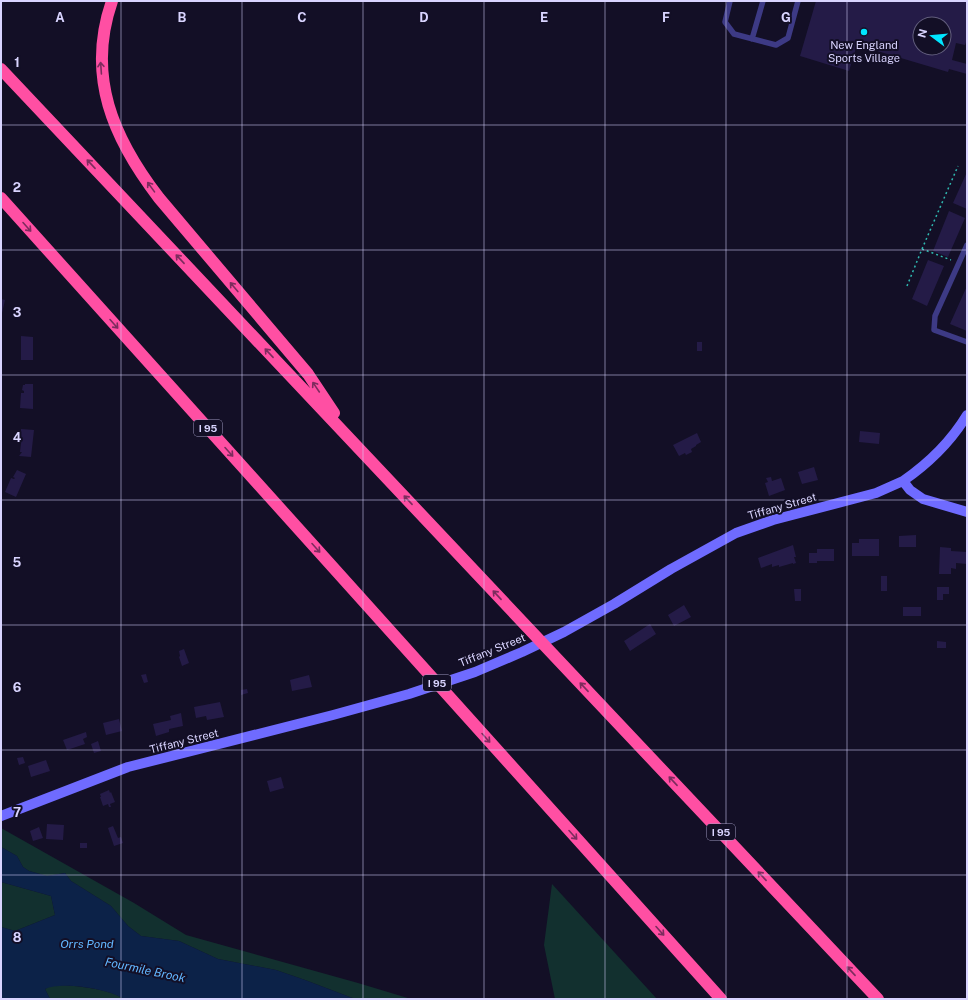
<svg xmlns="http://www.w3.org/2000/svg" width="968" height="1000" viewBox="0 0 968 1000" font-family="'Public Sans',sans-serif">
  <rect width="100%" height="100%" fill="#130f26"/>
  <path fill="#12302f" d="M1 828 134 903 186 935 358 983 411 999H355L305 980 276 970 218 959 179 941 141 936 128 926 111 906 71 881 65 873 47 876 29 871 23 867 17 856 1 847Z
    M1 882 51 896 55 915 15 931 1 927Z
    M552 884 657 999H555L544 945Z
    M52 985C72 985 108 988 124 999H50L45 989Z"/>
  <path fill="#0c2248" d="M1 847 17 856 23 867 29 871 47 876 65 873 71 881 111 906 128 926 141 936 179 941 218 959 276 970 305 980 355 999H124C110 989 61 981 45 989L50 999H1V927L15 931 55 915 51 896 1 882Z"/>
  <path fill="#241b47" fill-rule="evenodd" d="M816 1H967L966 9 967 10V40L965 45 956 43 952 60 967 64V74L949 69 948 72 857 45 849 71 800 56ZM920 24H944V48H920Z
    M967 172V209L953 203Z
    M949 211 965 218 948 257 933 251Z
    M928 260 944 266 927 306 912 299Z
    M967 286V331L950 324Z
    M1 299 5 300 2 313 1 312Z
    M21 336 33 337V360H21Z
    M697 342H702V351H697Z
    M25 384H33V409L20 408 21 393H24V391L22 390 23 385H25Z
    M21 429 34 430 31 457 19 456 22 452H20L21 443H20Z
    M860 431 880 433 879 444 859 442Z
    M697 433 701 442 696 445V446L691 449 692 452 686 455 685 453 679 456 673 445Z
    M814 467 818 480 802 484 798 472Z
    M17 470 26 474 16 497 5 492 11 478 14 479 15 478 13 477Z
    M771 477 772 481 781 478 785 490 769 496 765 483 768 482 766 478Z
    M916 535V547H899V536Z
    M859 539H879V556H852V543H859Z
    M793 545 796 557H794L796 563 793 564V563L779 567V565L772 567V564L761 568 758 558Z
    M940 547 951 548V551L967 552V564L956 563V569L951 568V574H939Z
    M817 549H834V561H817V563H809V553H817Z
    M881 576H887V591H881Z
    M937 587H949V594H943V600H937Z
    M794 589H801V601H795Z
    M684 605 691 617 674 626 668 615Z
    M903 607H921V616H903Z
    M650 624 656 634 630 651 624 641Z
    M937 641 946 642V648H937Z
    M184 649 189 663 182 666 179 657 180 656 179 651Z
    M146 674 148 682 144 683 141 675Z
    M309 675 312 687 292 691 290 680Z
    M247 689 248 693 241 695V690Z
    M220 702 224 717 207 720 206 716 196 718 194 707Z
    M181 713 183 726 169 729V732L156 736 153 724 171 720 170 716Z
    M119 719 122 731 106 735 103 723Z
    M86 732 87 737 83 739 85 744 67 750 63 740Z
    M98 741 101 751 94 753 91 744Z
    M23 757 25 763 19 765 17 758Z
    M46 760 50 771 31 777 28 766Z
    M281 777 284 788 270 792 267 781Z
    M109 790 110 793 111 792 115 802 110 804 111 807H109L108 804 103 806 100 797H101L100 794Z
    M47 824 64 825 63 840 46 839Z
    M113 826 118 838 121 837 123 843 114 846 108 828Z
    M39 827 43 838 33 841 30 831Z
    M80 843H87V848H80Z"/>
  <g fill="none" stroke-linecap="round" stroke-linejoin="round">
    <path stroke="#2fb8b0" stroke-width="1.5" stroke-dasharray="2 3" stroke-linecap="butt" d="M922 249 958 166
      M907 286 922 249 951 260"/>
    <path stroke="#3d3a85" stroke-width="5.5" d="M730 1 725 22 734 34 776 45 788 38 798 1
      M752 39 763 1
      M967 245 935 316 934 330 967 342"/>
    <path stroke="#6f6bff" stroke-width="10" d="M903 481C929 463 950 443 967 415
      M1 816 128 767 333 715 409 694 475 672 522 652 564 632 614 604 671 569 736 533 773 520 876 493 903 481 910 490 923 499 967 512"/>
    <path stroke="#ff4fa3" stroke-width="12" d="M112 1C86 76 113 138 159 198L308 374 334 413
      M1 69 878 999
      M1 198 721 999"/>
  </g>
  <defs><path id="oneway-shaft" d="M-6 0H5M1.5-3L5.5 0L1.5 3" fill="none" stroke-width="1.6" stroke-linecap="round" stroke-linejoin="round"/></defs>
  <g stroke="#7d2c5e">
    <use href="#oneway-shaft" transform="translate(101 68) rotate(-94)"/>
    <use href="#oneway-shaft" transform="translate(91 164) rotate(-133)"/>
    <use href="#oneway-shaft" transform="translate(151 187) rotate(-126)"/>
    <use href="#oneway-shaft" transform="translate(27 227) rotate(48)"/>
    <use href="#oneway-shaft" transform="translate(180 259) rotate(-133)"/>
    <use href="#oneway-shaft" transform="translate(234 287) rotate(-130)"/>
    <use href="#oneway-shaft" transform="translate(114 324) rotate(48)"/>
    <use href="#oneway-shaft" transform="translate(269 353) rotate(-133)"/>
    <use href="#oneway-shaft" transform="translate(316 387) rotate(-124)"/>
    <use href="#oneway-shaft" transform="translate(229 452) rotate(48)"/>
    <use href="#oneway-shaft" transform="translate(408 500) rotate(-133)"/>
    <use href="#oneway-shaft" transform="translate(316 548) rotate(48)"/>
    <use href="#oneway-shaft" transform="translate(497 595) rotate(-133)"/>
    <use href="#oneway-shaft" transform="translate(584 687) rotate(-133)"/>
    <use href="#oneway-shaft" transform="translate(486 738) rotate(48)"/>
    <use href="#oneway-shaft" transform="translate(673 781) rotate(-133)"/>
    <use href="#oneway-shaft" transform="translate(573 835) rotate(48)"/>
    <use href="#oneway-shaft" transform="translate(762 876) rotate(-133)"/>
    <use href="#oneway-shaft" transform="translate(660 931) rotate(48)"/>
    <use href="#oneway-shaft" transform="translate(851 971) rotate(-133)"/>
  </g>
  <path fill="none" stroke="#d9d4ff" stroke-width="1" stroke-opacity="0.55" d="M121 1V999M242 1V999M363 1V999M484 1V999M605 1V999M726 1V999M847 1V999M1 125H967M1 250H967M1 375H967M1 500H967M1 625H967M1 750H967M1 875H967"/>
  <circle fill="#00e5ff" stroke="#130f26" stroke-width="1.5" cx="864" cy="32" r="4"/>
  <g text-anchor="middle" stroke-width="4" stroke-linejoin="round" paint-order="stroke">
    <g fill="#130f26" stroke="#9e99be" stroke-width="1">
      <rect x="194" y="420" width="28" height="16" rx="3"/>
      <rect x="423" y="675" width="28" height="16" rx="3"/>
      <rect x="707" y="824" width="28" height="16" rx="3"/>
    </g>
    <g font-size="10" font-weight="bold" fill="#d9d4ff">
      <text x="208" y="432">I 95</text>
      <text x="437" y="687">I 95</text>
      <text x="721" y="836">I 95</text>
    </g>
    <g font-size="11" fill="#d9d4ff" stroke="#130f26">
      <text x="864" y="49">New England<tspan x="864" dy="13">Sports Village</tspan></text>
    </g>
    <g font-size="11" fill="#d9d4ff" stroke="#130f26">
      <text transform="translate(782 506) rotate(-16)" y="4">Tiffany Street</text>
      <text transform="translate(492 650) rotate(-22)" y="4">Tiffany Street</text>
      <text transform="translate(184 741) rotate(-14)" y="4">Tiffany Street</text>
    </g>
    <g font-size="12" font-style="italic" fill="#62b6ff" stroke="#130f26">
      <text x="87" y="948">Orrs Pond</text>
      <text transform="translate(145 970) rotate(12)" y="4">Fourmile Brook</text>
    </g>
  </g>
  <g font-size="13" text-anchor="middle" font-weight="bold" fill="#d9d4ff" stroke="#130f26" stroke-width="4" stroke-linejoin="round" paint-order="stroke">
    <text x="60" y="22">A</text>
    <text x="182" y="22">B</text>
    <text x="302" y="22">C</text>
    <text x="424" y="22">D</text>
    <text x="544" y="22">E</text>
    <text x="666" y="22">F</text>
    <text x="786" y="22">G</text>
    <text x="17" y="67">1</text>
    <text x="17" y="192">2</text>
    <text x="17" y="317">3</text>
    <text x="17" y="442">4</text>
    <text x="17" y="567">5</text>
    <text x="17" y="692">6</text>
    <text x="17" y="817">7</text>
    <text x="17" y="942">8</text>
  </g>
  <rect width="968" height="1000" fill="none" stroke="#d9d4ff" stroke-width="4"/>
  <g transform="translate(932 36) rotate(286)"><circle r="19" fill="#130f26" stroke="#625e7d"/>
  <path d="M0-3L7 15L0 10L-7 15Z" fill="#00e5ff"/>
  <text y="-6" font-size="11" font-weight="bold" text-anchor="middle" fill="#d9d4ff">N</text>
  </g>
</svg>
